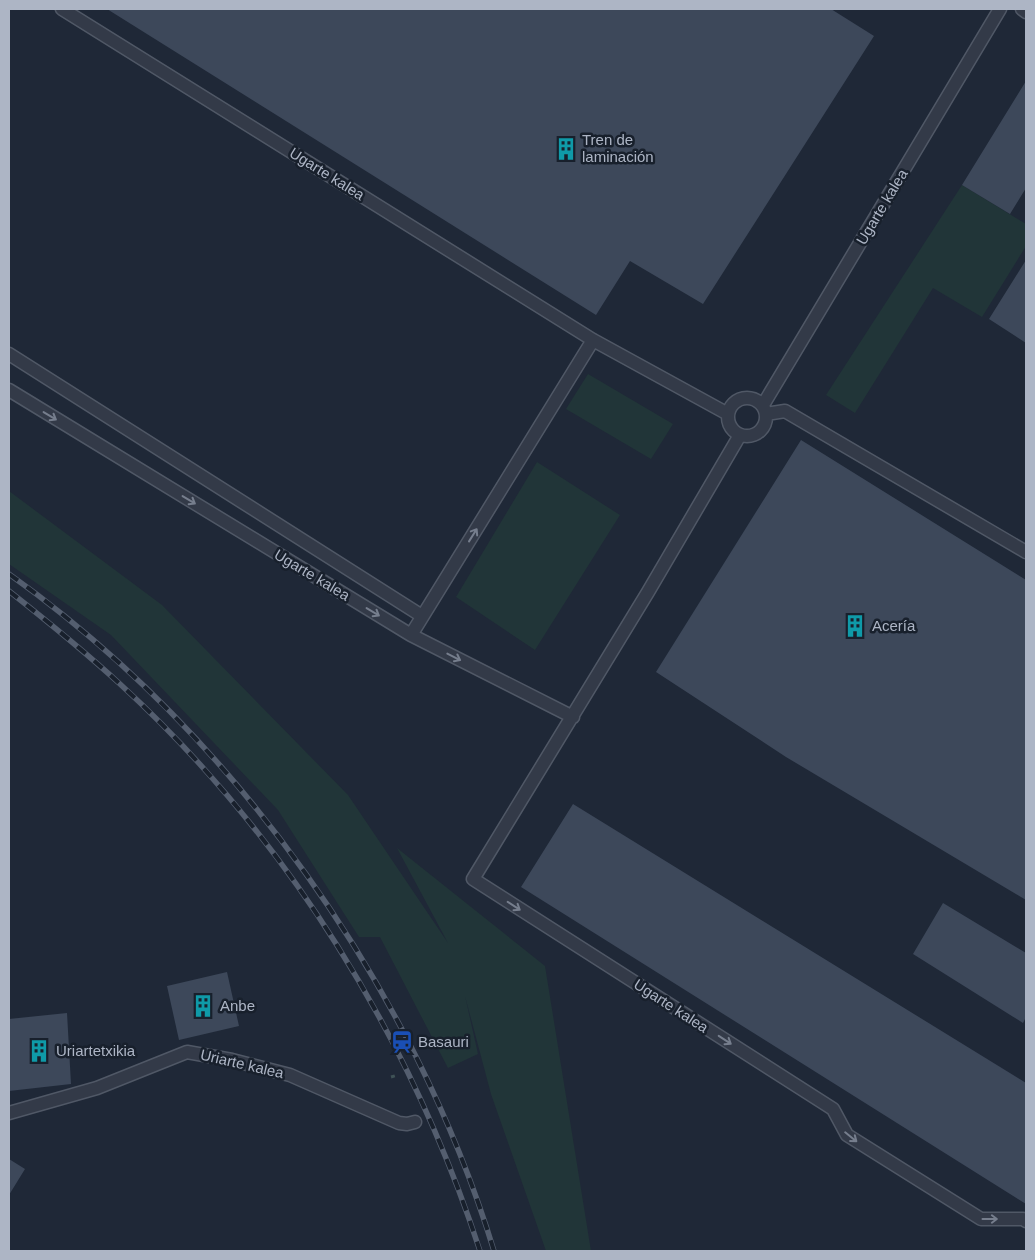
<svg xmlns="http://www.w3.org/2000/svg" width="1035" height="1260" viewBox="0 0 1035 1260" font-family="Helvetica,sans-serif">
  <rect width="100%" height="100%" fill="#1f2837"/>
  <path fill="#213538" d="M962 185 1026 224V246L982 317 933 288 855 413 826 395Z
    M588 374 673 424 651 459 566 409Z
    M537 462 620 515 535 650 456 597Z
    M9 491 162 605 348 795 448 943 397 848 545 966 591 1251H546L491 1094 465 996 478 1054 448 1068 380 937H359L278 810 111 635 9 564Z"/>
  <path fill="#3d485a" d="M107 9H831L874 36 703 304 630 261 596 315Z
    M1026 81V188L1010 214 962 185Z
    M1026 260V343L989 319Z
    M801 440 1026 580V900L786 757 656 672Z
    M573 804 1026 1083V1204L521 887Z
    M943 903 1026 953V1017L1023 1023 913 954Z
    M227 972 239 1026 179 1040 167 986Z
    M67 1013 71 1084 9 1091V1019Z
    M9 1159 25 1169 9 1195Z"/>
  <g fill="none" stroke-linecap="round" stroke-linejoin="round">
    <defs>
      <path id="service" d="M62 9 593 340 728 414
        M1022 9 1026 12
        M9 354 422 616
        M9 390 411 635 593 340
        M728 417a19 19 0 1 1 38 0a19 19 0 1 1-38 0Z
        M763 405 1000 9
        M766 414 785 411 1026 552
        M740 435 648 592 473 879 833 1109 847 1135 981 1219H1023L1026 1221
        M411 635 573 717
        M9 1113 97 1088 187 1052 232 1060 290 1075 399 1123 407 1124 415 1122"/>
    </defs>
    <use href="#service" stroke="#505866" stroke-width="15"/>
    <path stroke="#3f5256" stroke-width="3" stroke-dasharray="4 4" stroke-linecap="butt" d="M391 1077 398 1075"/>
    <use href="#service" stroke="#333a48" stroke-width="12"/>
    <defs>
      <path id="rail" d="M9 574C234 734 414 988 494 1251
        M9 591C47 621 84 651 120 684 287 837 410 1036 480 1251"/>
    </defs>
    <use href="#rail" stroke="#545e6f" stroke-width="5.5"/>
    <use href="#rail" stroke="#18202c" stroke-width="4" stroke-dasharray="11" stroke-linecap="butt"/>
  </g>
  <defs><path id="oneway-shaft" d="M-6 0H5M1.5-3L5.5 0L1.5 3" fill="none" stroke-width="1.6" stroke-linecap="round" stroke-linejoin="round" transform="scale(1.25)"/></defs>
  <g stroke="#767e8d">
    <use href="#oneway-shaft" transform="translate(50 416) rotate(31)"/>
    <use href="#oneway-shaft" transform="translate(189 500) rotate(31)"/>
    <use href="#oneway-shaft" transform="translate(473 535) rotate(-58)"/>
    <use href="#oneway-shaft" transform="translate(373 612) rotate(31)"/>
    <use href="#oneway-shaft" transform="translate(454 657) rotate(27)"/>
    <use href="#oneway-shaft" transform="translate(514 906) rotate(33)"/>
    <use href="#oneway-shaft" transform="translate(725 1040) rotate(33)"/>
    <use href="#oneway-shaft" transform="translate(851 1137) rotate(39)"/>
    <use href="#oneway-shaft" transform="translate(990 1219)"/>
  </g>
  <defs>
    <symbol id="building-bare" viewBox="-9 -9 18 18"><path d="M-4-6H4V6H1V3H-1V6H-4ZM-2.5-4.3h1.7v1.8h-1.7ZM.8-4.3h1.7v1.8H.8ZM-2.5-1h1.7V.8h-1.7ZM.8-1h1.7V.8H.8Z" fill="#0f9aa8" stroke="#18202c" stroke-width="2.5" paint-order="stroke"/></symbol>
    <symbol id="station-bare" viewBox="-9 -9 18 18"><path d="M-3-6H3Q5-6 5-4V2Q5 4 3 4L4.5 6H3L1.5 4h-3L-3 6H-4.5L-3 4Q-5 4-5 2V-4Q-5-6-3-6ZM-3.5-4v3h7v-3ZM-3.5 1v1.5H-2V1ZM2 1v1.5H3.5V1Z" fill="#1a4fb4" stroke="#18202c" stroke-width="2.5" paint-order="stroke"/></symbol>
  </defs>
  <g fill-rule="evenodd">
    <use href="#building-bare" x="550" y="133" width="32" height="32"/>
    <use href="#building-bare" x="839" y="610" width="32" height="32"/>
    <use href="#building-bare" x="187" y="990" width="32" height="32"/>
    <use href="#station-bare" x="386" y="1026" width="32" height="32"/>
    <use href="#building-bare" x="23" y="1035" width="32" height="32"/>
  </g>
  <g text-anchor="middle" stroke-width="5" stroke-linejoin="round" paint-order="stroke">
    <g font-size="15" fill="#adb5c5" stroke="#18202c" text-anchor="start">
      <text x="582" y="145">Tren de<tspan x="582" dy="17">laminación</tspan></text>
      <text x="872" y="631">Acería</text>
      <text x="220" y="1011">Anbe</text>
      <text x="418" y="1047">Basauri</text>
      <text x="56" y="1056">Uriartetxikia</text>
    </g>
    <g font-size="15" fill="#adb5c5" stroke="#18202c">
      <text transform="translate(327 174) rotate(32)" y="5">Ugarte kalea</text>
      <text transform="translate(882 207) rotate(-59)" y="5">Ugarte kalea</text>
      <text transform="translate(312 575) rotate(31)" y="5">Ugarte kalea</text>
      <text transform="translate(671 1006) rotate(33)" y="5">Ugarte kalea</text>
      <text transform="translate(242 1064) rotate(13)" y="5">Uriarte kalea</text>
    </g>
  </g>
  <rect width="1035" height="1260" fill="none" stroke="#adb5c5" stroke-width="20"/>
</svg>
